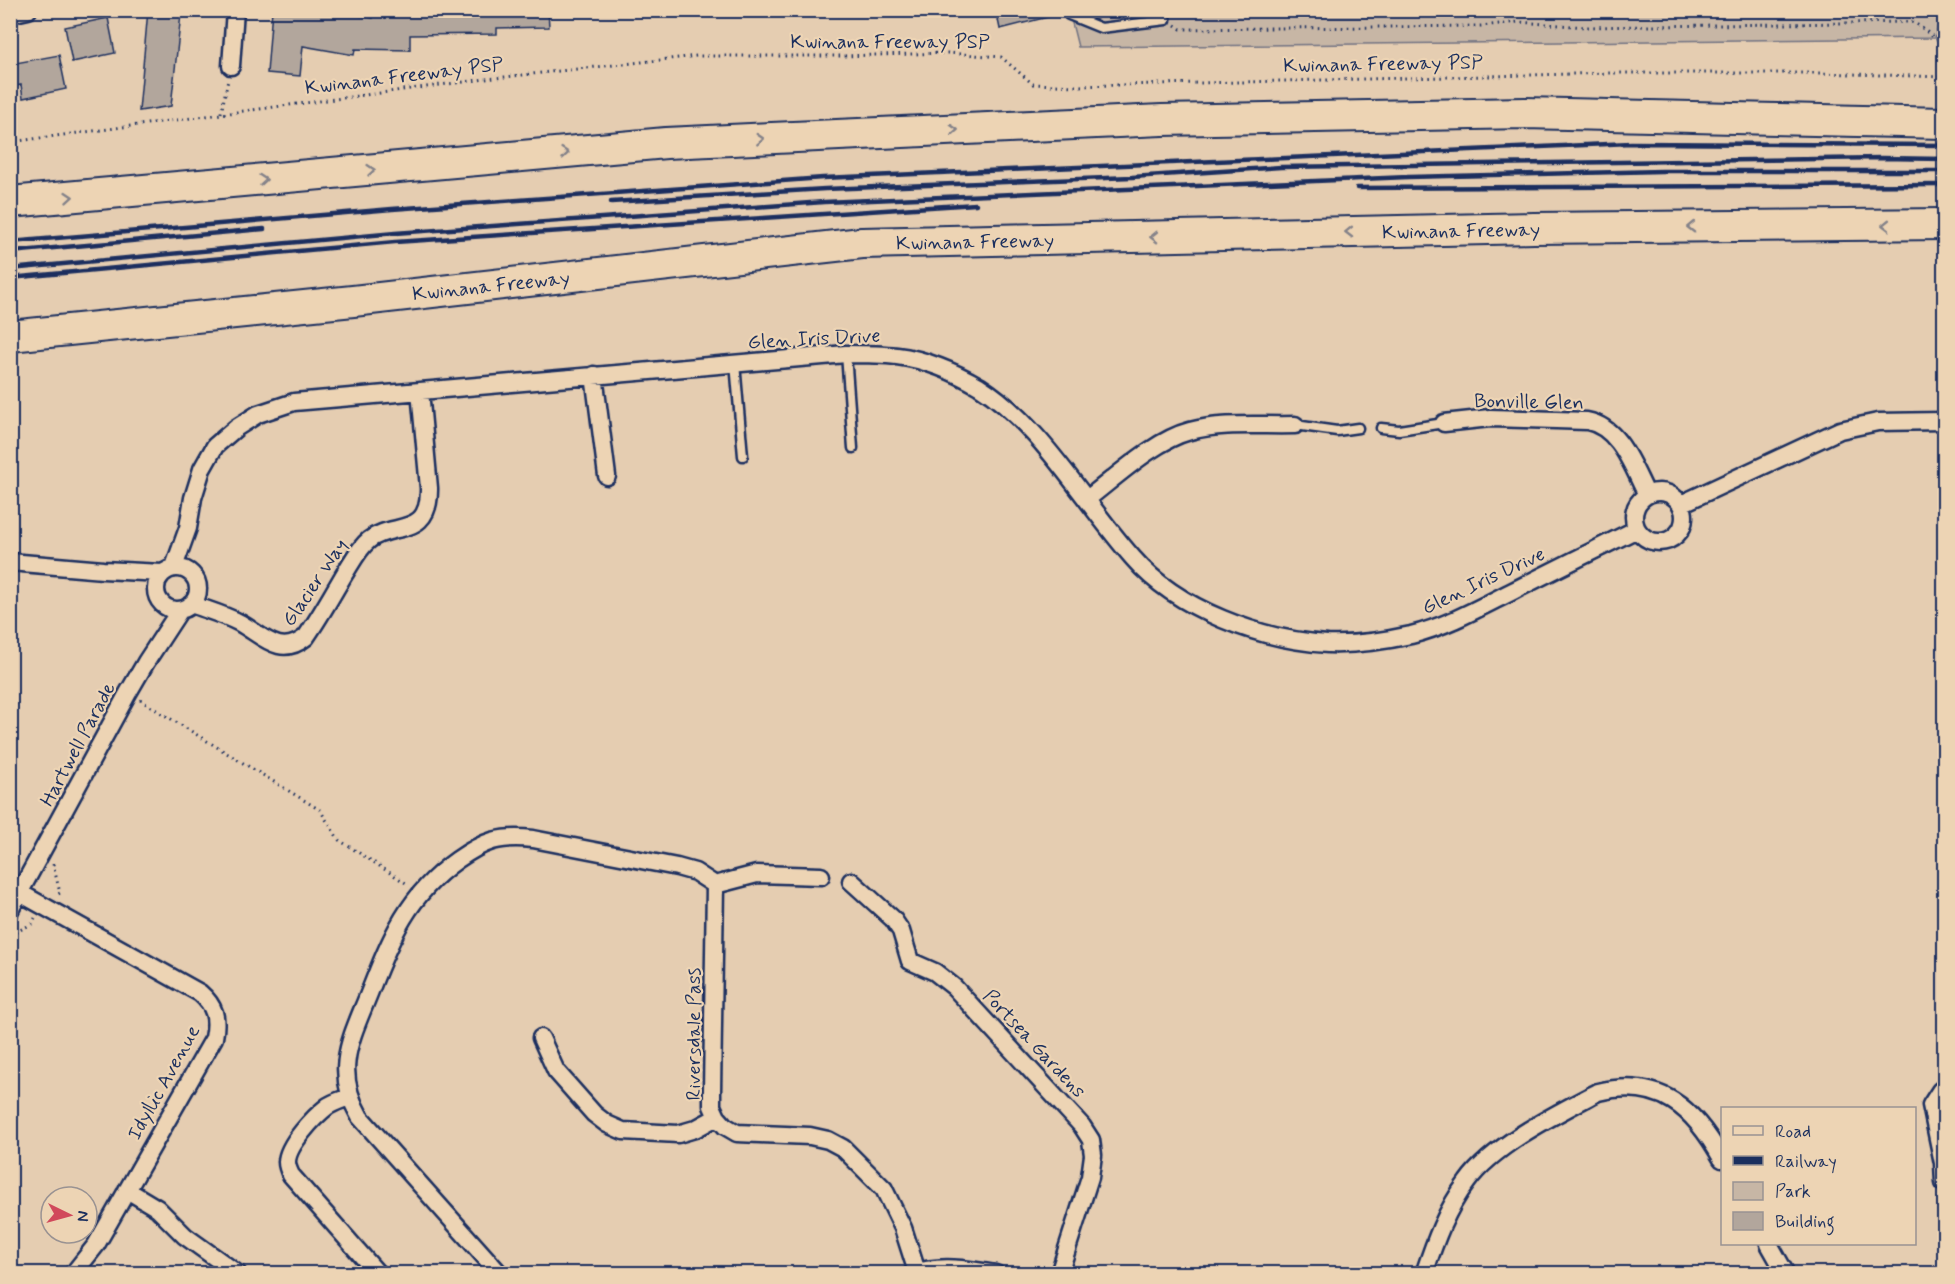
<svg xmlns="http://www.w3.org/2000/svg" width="1955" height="1284" viewBox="0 0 1955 1284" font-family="Mynerve,sans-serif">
  <rect width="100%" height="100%" fill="#e5cdb1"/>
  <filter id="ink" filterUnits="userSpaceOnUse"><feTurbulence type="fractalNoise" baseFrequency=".0167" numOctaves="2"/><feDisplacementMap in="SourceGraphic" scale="12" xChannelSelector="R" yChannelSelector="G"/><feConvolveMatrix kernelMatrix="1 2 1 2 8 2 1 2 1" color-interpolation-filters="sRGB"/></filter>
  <g filter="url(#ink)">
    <path fill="#c7b6a5" stroke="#717282" stroke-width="1.5" d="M1069 11H1941L1935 38 1078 47Z"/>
    <path fill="#b2a69c" stroke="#1b2f5e" stroke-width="1.5" d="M148 10 181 14 171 106 139 111Z
      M272 10H332L373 18V10H548L549 27 497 28V34L410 35V50L355 49 354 55 303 46 300 76 267 73Z
      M996 10H1055L1056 15 1000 29Z
      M108 18 115 53 72 62 65 27Z
      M59 55 66 89 23 98 21 85 10 87V64Z"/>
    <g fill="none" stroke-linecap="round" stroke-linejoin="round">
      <defs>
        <path id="lane" d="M1067 10 1069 15 1101 28 1166 20
          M846 354 853 448
          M735 363 743 456
          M1295 425 1337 431 1358 428
          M1381 428 1399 430 1444 423"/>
        <path id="street" d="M10 14 28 10
          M231 66 235 10
          M594 375 607 476
          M1444 423 1490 418 1587 421C1620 427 1633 468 1647 495
          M1634 517a25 25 0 1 1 50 0a25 25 0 1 1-50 0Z
          M1087 499C1116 477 1155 440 1190 431 1223 422 1261 426 1295 425
          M1681 504 1840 430 1878 422 1944 421
          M10 562 103 570 162 573
          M174 567 188 528 193 498 202 469 215 446 236 428 258 414 294 402 846 354C863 354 880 354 897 356 924 359 955 372 979 386 1041 425 1085 504 1133 558 1178 610 1261 640 1328 644 1355 645 1384 641 1411 635 1447 626 1479 608 1513 591 1554 570 1595 550 1637 529
          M156 589a21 21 0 1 1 42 0a21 21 0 1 1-42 0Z
          M191 604C207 610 225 615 240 623 263 636 280 658 306 637 320 617 332 595 345 573 352 562 359 548 369 540 393 521 430 539 429 488L420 391
          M851 881 893 919 901 931 910 961 935 972 954 987 1082 1126 1091 1140 1093 1155 1090 1177 1059 1274
          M715 885 712 1093V1106L717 1117 725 1126 737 1133 810 1136 828 1140 843 1148 884 1189 903 1228 917 1272
          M715 885 757 874 821 876
          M20 893 200 993C215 1006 218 1018 214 1038L96 1245 73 1274
          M10 910 128 693 146 662 180 610
          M541 1038 556 1071 594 1114 607 1124 623 1131 678 1134 695 1129 717 1117
          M1944 1088 1940 1091 1931 1105 1943 1163 1944 1183
          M350 1097C343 1099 335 1102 328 1106 315 1116 287 1145 287 1162 287 1166 289 1171 291 1175L378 1274
          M127 1190 157 1208 185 1236 238 1274
          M1769 1244 1786 1274
          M500 1274 360 1117C332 1069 352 1037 370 991 391 937 408 895 457 860 484 841 500 835 533 839L677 867 695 872 715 885
          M911 1274C939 1264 968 1269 996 1274
          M1424 1274C1435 1241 1446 1210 1467 1182 1493 1145 1558 1113 1598 1092 1660 1077 1694 1108 1722 1159"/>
        <path id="highway" d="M10 202 666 143 1162 120 1525 113 1944 123
          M10 336 353 301 862 243 1534 228 1944 224"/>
      </defs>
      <use href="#lane" stroke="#1b2f5e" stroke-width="13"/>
      <use href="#street" stroke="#1b2f5e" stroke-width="21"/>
      <use href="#highway" stroke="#1b2f5e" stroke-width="34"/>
      <path stroke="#1b2f5e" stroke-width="3" stroke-dasharray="1.5 4.5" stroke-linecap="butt" d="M1175 25 1181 29 1481 26 1519 22 1586 27 1911 22C1924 26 1931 39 1944 42
        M1938 41 1944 14
        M221 113 228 80
        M10 142 486 79 697 56H841L948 53 1001 57 1033 84 1076 86 1613 73H1820L1944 77
        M140 700 320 810 339 840 409 885
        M53 864 60 893 55 896
        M10 935 32 924 35 918"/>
      <use href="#lane" stroke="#edd4b4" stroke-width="8"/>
      <use href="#street" stroke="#edd4b4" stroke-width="16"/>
      <use href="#highway" stroke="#edd4b4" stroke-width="30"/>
      <path stroke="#1b2f5e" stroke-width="4.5" d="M1357 188 1944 185
        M611 202 825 189 1132 177 1281 167 1881 158 1944 159
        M10 242 392 209 823 178 1631 143 1944 145
        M10 252 264 229
        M10 269 395 233 824 202 1408 177 1662 171H1944
        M10 278 395 242 976 204"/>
    </g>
    <defs><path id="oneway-chevron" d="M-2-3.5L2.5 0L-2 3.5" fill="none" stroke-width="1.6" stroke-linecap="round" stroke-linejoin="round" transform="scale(1.5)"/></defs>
    <g stroke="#848289">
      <use href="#oneway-chevron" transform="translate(954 130) rotate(-3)"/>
      <use href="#oneway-chevron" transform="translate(760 139) rotate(-3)"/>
      <use href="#oneway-chevron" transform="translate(565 153) rotate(-5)"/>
      <use href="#oneway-chevron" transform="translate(371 170) rotate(-5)"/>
      <use href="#oneway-chevron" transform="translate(263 180) rotate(-5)"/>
      <use href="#oneway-chevron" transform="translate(69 197) rotate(-5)"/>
      <use href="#oneway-chevron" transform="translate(1886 225) rotate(179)"/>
      <use href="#oneway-chevron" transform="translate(1691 227) rotate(179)"/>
      <use href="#oneway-chevron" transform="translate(1349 232) rotate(179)"/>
      <use href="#oneway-chevron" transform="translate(1154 237) rotate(179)"/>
    </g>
  </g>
  <g text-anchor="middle" stroke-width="4.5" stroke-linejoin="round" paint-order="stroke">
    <g font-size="20" fill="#1b2f5e" stroke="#edd4b4">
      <text x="890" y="48">Kwinana Freeway PSP</text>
      <text transform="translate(1383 63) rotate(-1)" y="7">Kwinana Freeway PSP</text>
      <text transform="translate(404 75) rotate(-7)" y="7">Kwinana Freeway PSP</text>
      <text transform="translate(1461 230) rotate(-1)" y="7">Kwinana Freeway</text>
      <text transform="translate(975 241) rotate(-1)" y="7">Kwinana Freeway</text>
      <text transform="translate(491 285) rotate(-6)" y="7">Kwinana Freeway</text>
      <text transform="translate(814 338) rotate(-3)" y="7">Glen Iris Drive</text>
      <text transform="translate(1529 401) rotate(1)" y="7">Bonville Glen</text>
      <text transform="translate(1483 580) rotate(-25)" y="7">Glen Iris Drive</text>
      <text transform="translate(314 582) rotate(-56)" y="7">Glacier Way</text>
      <text transform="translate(77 744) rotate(-62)" y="7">Hartwell Parade</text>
      <text transform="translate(693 1034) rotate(-90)" y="7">Riversdale Pass</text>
      <text transform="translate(1035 1043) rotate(47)" y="7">Portsea Gardens</text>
      <text transform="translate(163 1082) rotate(-61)" y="7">Idyllic Avenue</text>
    </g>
  </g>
  <rect width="1955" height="1284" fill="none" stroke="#edd4b4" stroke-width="36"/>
  <rect x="18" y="18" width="1919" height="1248" fill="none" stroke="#1b2f5e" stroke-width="2" filter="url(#ink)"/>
  <rect x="1721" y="1107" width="195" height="138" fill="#edd4b4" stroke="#999292" stroke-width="1.5"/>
  <rect x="1733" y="1126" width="30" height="9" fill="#edd4b4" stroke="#999292" stroke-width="1.5"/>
  <text x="1775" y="1137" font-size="18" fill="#1b2f5e">Road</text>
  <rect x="1733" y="1156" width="30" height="9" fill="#1b2f5e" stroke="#999292" stroke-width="1.5"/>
  <text x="1775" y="1167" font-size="18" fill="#1b2f5e">Railway</text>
  <rect x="1733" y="1182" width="30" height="18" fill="#c7b6a5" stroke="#999292" stroke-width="1.5"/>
  <text x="1775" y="1197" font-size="18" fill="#1b2f5e">Park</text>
  <rect x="1733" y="1212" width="30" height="18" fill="#b2a69c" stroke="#999292" stroke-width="1.5"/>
  <text x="1775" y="1227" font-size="18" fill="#1b2f5e">Building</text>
  <g transform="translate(69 1215) rotate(95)"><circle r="28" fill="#edd4b4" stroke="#999292" stroke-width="1.5"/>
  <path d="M0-4.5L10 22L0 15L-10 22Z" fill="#d1495b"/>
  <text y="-9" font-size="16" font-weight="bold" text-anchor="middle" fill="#1b2f5e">N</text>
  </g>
</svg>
